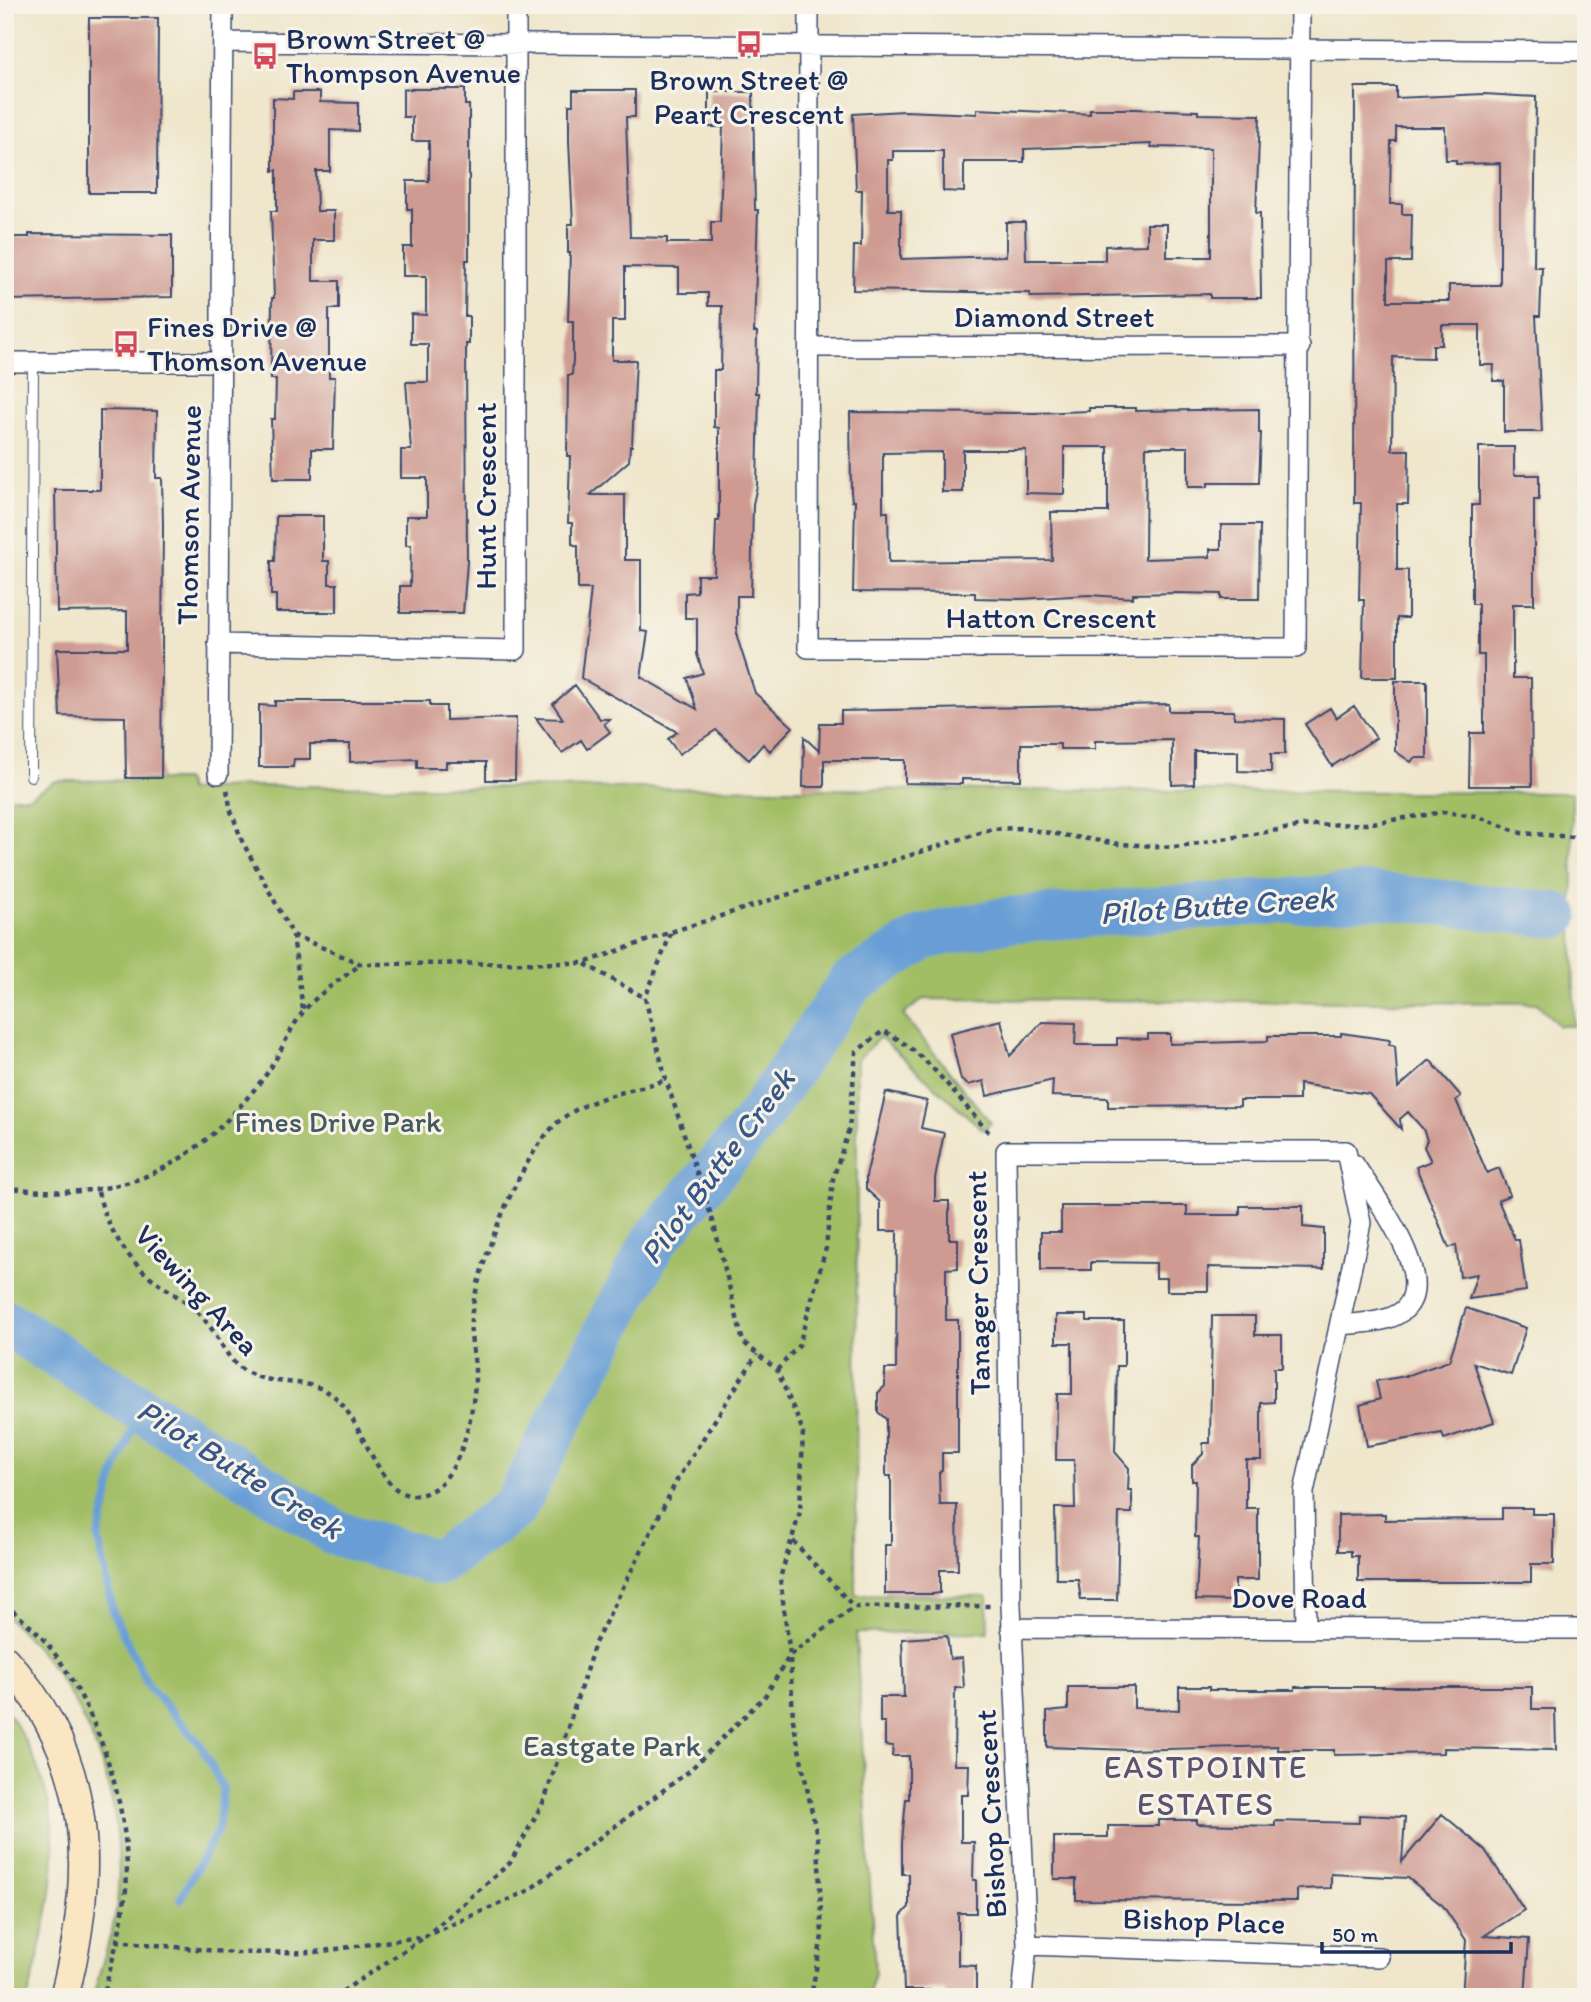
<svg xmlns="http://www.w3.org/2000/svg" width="1591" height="2002" viewBox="0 0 1591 2002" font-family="Itim,sans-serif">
  <rect width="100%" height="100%" fill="#f7f3e8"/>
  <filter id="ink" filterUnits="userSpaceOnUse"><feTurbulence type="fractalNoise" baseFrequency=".0143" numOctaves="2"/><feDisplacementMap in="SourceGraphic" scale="14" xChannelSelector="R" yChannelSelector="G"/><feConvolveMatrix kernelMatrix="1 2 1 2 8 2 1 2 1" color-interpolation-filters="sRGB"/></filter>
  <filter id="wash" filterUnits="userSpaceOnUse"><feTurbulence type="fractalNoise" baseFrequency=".00686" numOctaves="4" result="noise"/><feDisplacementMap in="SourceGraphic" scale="28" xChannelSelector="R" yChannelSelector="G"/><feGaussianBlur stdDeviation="1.57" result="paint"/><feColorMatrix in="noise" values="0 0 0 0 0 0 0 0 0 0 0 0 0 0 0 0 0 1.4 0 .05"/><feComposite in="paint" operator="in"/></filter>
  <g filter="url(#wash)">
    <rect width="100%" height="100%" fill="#efe6cb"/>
    <path fill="#a2be65" stroke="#5e7662" stroke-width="2" d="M186 780 188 791 245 786 1572 793 1574 1026H1559L1537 1003 923 999 903 1015 991 1123 983 1130 880 1037 857 1060 856 1595 987 1596 988 1632 856 1633 875 1973 868 1997H93C101 1964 116 1927 118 1893 125 1786 83 1687 5 1615V797H28L56 781Z
      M5 1708C75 1809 57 1887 28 1997H5Z"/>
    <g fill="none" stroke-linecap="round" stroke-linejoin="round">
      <path stroke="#679ed5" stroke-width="8" d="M840 998 856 1000
        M141 1408 114 1475 98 1537 113 1613 149 1687 201 1745 223 1789 218 1829 180 1899"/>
      <path stroke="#679ed5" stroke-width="46" d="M5 1322 336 1533 438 1563 514 1508 654 1241 750 1129 851 982 924 937 1004 920 1372 895 1556 915"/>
    </g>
    <g id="blocks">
      <path fill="#ce9a91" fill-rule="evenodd" d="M89 18H158L157 193H89Z
        M1355 87H1396V98L1484 94 1536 97 1534 267H1542L1540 316H1536L1542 432H1504V381H1493L1494 365H1480V325H1442V345H1433V358L1393 357 1392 450H1409L1408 504H1397V570H1408V618H1397V678H1362L1364 600H1359L1361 503H1354ZM1396 127H1445L1446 160H1456V164L1500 163V285H1449V301H1388V262H1411L1412 214H1402V204H1390L1391 141H1396Z
        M403 89H465V105H469V260H466L465 316H469V344H466L467 562 463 613H400V586H410L411 545H406V516H427V478H401V450H411L406 382H428V344H411V314L426 315V276H403V247H412V209H407V181H429V141H412V117H403Z
        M573 90H635V117H626L630 237 667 238V243H711V222H720L723 127H709V92H753L755 210H758L754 332H757L756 393H759L757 486 753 504 751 596H737V637L755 693 793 727 770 751 763 744 749 760 716 730 679 754 668 739 677 732 581 678 591 589H578V546L572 544V523H568L570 456H567L568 375H572L573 359V321H568L570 253H568V224H573L569 141V105H573ZM625 267 679 268V293H708V306H722L721 370H714V427L719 428V521H716L714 575H697V592L685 593V618H697V654L703 673 687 678 697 709 641 677 648 632 641 631V560H625V495H590L629 461 630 446H632L636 360H612V321H625Z
        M293 92H320V102L358 103V131L330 130V171H316L317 211H334V240H313V281H339V309H329V377H335L333 449H312V479H273L271 419H275L276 379H271L272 298H274L271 211H277V170L273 171V98L293 99Z
        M977 109 1090 114V109H1134L1198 111V114L1260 115 1256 213H1260L1261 298H1210V294L1030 297V293L853 290 854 246H861L862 190H856L853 114 904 111 977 114ZM1151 144V147L1211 148V257H1167V224H1147V245L1105 246V260H1026L1025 222H1006V256L901 259V210H888V160H893V151H943V191L964 192V162H1024V149Z
        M29 234 172 235V297L5 300V237H29Z
        M1089 408H1136V411L1259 409V433H1261L1259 483H1208V487H1188V447H1146L1145 559 1210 557V549H1221V525H1260L1259 599H1221V594L1178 593 1133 594V598L1089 595 1021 599 975 598V593L853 592 855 501H852L851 492 850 412 1035 413 1089 411ZM1064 447H1108V512H1051L1052 560 889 562 888 512H883V453L942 452V492H963V450H1026V493L1064 494Z
        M100 410 157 411 156 478H162L163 525 161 778H126L125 717 60 716 57 649H127V611L57 612 55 490H100Z
        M1479 447H1514V475H1539V500H1534V604H1513V678H1531L1532 786H1469L1470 733H1484V655H1478V604H1472V505H1479Z
        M276 516H323V561H329V584H337V612H276V595H271V561H275Z
        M1395 681H1427V758H1414L1411 762 1395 751Z
        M575 685 600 719H610L604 724 610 732 587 749 581 740 562 753 536 718 563 719 553 704Z
        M275 701H430V706H446V720L516 718 515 780H486V762H446V768H417V759L350 762V744H310V759H294L293 767H259V705L275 706Z
        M1169 704V711H1234V718L1285 719V754H1271V772L1238 771V751H1194V784L1172 785V740L1095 741V749H1060V744H1021V780L962 779V784L905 783V760H824V787H803L804 737 819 751 820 723H841V711Z
        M1354 706 1376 738 1332 766 1305 724 1330 708 1336 718Z
        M1001 1020 1010 1056 1042 1022 1076 1023 1075 1045H1117V1038L1148 1039V1034H1170V1044L1268 1041V1036H1341V1033L1390 1040 1389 1045 1395 1046 1398 1088 1430 1060 1461 1096 1456 1100 1487 1173 1499 1168 1510 1195 1498 1200 1515 1240H1519L1526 1291 1469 1299 1477 1274 1460 1277 1456 1245 1449 1248 1416 1167 1431 1161 1424 1147 1427 1140 1423 1129 1408 1112 1400 1119 1401 1129 1369 1094 1299 1084V1100H1240V1106L1108 1107V1098L1052 1096 1053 1080 987 1096 984 1081 968 1085 961 1080 950 1033Z
        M886 1092 927 1101 921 1128 944 1133 935 1178V1201H949V1239H958V1268L946 1269V1320H958V1453H942V1470L939 1473 940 1505H957L958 1570H940V1593L933 1594H885V1545H891V1476H886V1419L878 1412V1393L885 1386V1369H896L897 1231H880V1202L866 1189V1176Z
        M1061 1206H1187V1215H1240V1206H1303V1227L1324 1229V1269L1208 1267V1291H1167V1278H1156V1263L1091 1262V1270H1041V1232H1061Z
        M1466 1308 1526 1328 1511 1375 1474 1363 1494 1422 1444 1439 1442 1433 1367 1446 1360 1405 1380 1399 1376 1381 1406 1376 1449 1361Z
        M1056 1315H1087V1321H1124V1366H1117L1115 1452 1129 1468 1128 1490H1132V1513H1119L1117 1600H1081L1078 1579H1056L1055 1508H1075L1074 1460H1056L1057 1394H1072V1343H1056Z
        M1212 1316H1255V1335H1282V1368H1274V1402L1261 1403V1460H1246V1508H1258V1580H1235V1601L1196 1600 1199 1537H1195L1196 1481H1192V1465L1203 1454V1443H1210Z
        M1502 1508H1532V1514H1554V1564H1531V1582H1358V1556H1351V1551H1338V1515L1385 1514V1520L1502 1519Z
        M947 1636 950 1659 962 1658 964 1688H955L954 1765H969L968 1795H961V1842H974L973 1880H976V1913H958V1965L976 1966V1997H945V1990H904L901 1916 909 1907V1874H902V1842L906 1799H909V1756H892L893 1746 885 1745V1722H880V1697H904L902 1639Z
        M1068 1687H1134V1708L1179 1710V1687H1209V1690H1295V1687H1532V1709H1555L1556 1750 1444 1748V1753L1334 1755V1750H1278V1746L1129 1750 1047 1747V1712L1068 1710Z
        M1442 1814 1485 1850 1524 1910 1484 1936 1529 1939 1525 1997H1462L1466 1940 1443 1906 1408 1878 1331 1874V1888L1297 1889V1901L1076 1900V1879H1054V1837H1108V1826H1158V1820H1197V1824L1275 1826V1821L1359 1823V1815L1405 1817 1402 1862Z"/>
    </g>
  </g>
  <g filter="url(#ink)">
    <use href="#blocks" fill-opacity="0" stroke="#3b4a6e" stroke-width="2"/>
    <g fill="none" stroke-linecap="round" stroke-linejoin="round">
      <defs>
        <path id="lane" d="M31 776 33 362"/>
        <path id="street" d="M809 5 808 648H1296L1300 5
          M223 42 1586 51
          M809 347 1300 346
          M5 362H221
          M218 644 516 650V5
          M218 774 223 5
          M1340 1325C1358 1323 1383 1323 1398 1314 1446 1287 1373 1194 1354 1164
          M1011 1628 1586 1629
          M1306 1628 1304 1492 1361 1223 1346 1151
          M1027 1945 1379 1957
          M1022 1997 1027 1945 1011 1606 1006 1151H1346"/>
        <path id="secondary" d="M5 1660C95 1759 96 1874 64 1997"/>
      </defs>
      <use href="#lane" stroke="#3b4a6e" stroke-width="12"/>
      <use href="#street" stroke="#3b4a6e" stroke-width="22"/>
      <use href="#secondary" stroke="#3b4a6e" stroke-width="31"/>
      <path stroke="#3b4a6e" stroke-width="4.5" stroke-dasharray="5 5" stroke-linecap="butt" d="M227 790 231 811 242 841 293 935 303 1010
        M671 933 645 998 666 1080 713 1221 743 1342 777 1370 803 1431 800 1512 780 1578 790 1655 793 1720 818 1841 822 1936 811 1997
        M293 935 361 964 584 963 671 932 992 829 1019 828 1119 844 1174 847 1309 825 1366 824 1444 812 1476 816 1521 833 1586 838
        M585 964 645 998
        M5 1187C123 1205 193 1170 265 1076 280 1056 288 1031 303 1012 318 993 343 978 361 964
        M98 1192C105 1221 120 1248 141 1269 159 1286 182 1297 200 1315 228 1343 223 1371 270 1380 292 1384 312 1381 331 1394 361 1414 377 1492 410 1495 460 1500 476 1407 475 1371 475 1354 469 1336 471 1319 476 1268 520 1156 558 1122 586 1098 631 1091 666 1080
        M777 1370 799 1345 826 1248 833 1179 849 1129 856 1052 883 1031C927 1051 959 1101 992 1136
        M793 1541 854 1607
        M5 1604C18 1616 33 1627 44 1640 96 1701 136 1818 125 1898 121 1931 111 1964 103 1997
        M433 1933 528 1891 688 1772 765 1696 790 1655 854 1607 992 1606
        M116 1941 234 1953 316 1952 426 1936 510 1863 545 1799 595 1643 678 1478 757 1354
        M334 1997 425 1937"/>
      <use href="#lane" stroke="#fff" stroke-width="10"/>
      <use href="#street" stroke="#fff" stroke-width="19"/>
      <use href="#secondary" stroke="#fbe6c3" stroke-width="28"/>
    </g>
  </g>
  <defs>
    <symbol id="bus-bare" viewBox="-9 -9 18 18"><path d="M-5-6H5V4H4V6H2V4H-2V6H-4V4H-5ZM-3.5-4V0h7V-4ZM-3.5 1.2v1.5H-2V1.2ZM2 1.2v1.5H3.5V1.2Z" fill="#d1495b" stroke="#f7f3e8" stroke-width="2.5" paint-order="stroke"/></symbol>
  </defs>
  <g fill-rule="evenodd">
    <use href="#bus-bare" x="730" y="25" width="38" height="38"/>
    <use href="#bus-bare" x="246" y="37" width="38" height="38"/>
    <use href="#bus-bare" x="107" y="325" width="38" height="38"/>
  </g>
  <g text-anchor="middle" stroke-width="6" stroke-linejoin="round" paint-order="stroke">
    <g font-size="30" fill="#1b2f5e" stroke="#f7f3e8" text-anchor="start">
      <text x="286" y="49">Brown Street @<tspan x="286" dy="34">Thompson Avenue</tspan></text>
      <text x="749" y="90" text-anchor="middle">Brown Street @<tspan x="749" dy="34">Peart Crescent</tspan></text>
      <text x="147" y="337">Fines Drive @<tspan x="147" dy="34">Thomson Avenue</tspan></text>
    </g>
    <g font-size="30" fill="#1b2f5e" stroke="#f7f3e8">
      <text x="1054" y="327">Diamond Street</text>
      <text transform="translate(486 496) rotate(-90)" y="10">Hunt Crescent</text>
      <text transform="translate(189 515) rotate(-89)" y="10">Thomson Avenue</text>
      <text x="1051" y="628">Hatton Crescent</text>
      <text transform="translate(978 1283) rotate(-91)" y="10">Tanager Crescent</text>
      <text transform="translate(197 1290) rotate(47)" y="10">Viewing Area</text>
      <text x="1299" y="1608">Dove Road</text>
      <text transform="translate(991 1814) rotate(-93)" y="10">Bishop Crescent</text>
      <text transform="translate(1204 1921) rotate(2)" y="10">Bishop Place</text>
    </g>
    <g font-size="30" fill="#445a60" stroke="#f7f3e8">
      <text x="338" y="1132">Fines Drive Park</text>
      <text x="612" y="1756">Eastgate Park</text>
    </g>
    <g font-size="32" font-style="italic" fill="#365688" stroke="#f7f3e8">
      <text transform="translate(1217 905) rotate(-4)" y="11">Pilot Butte Creek</text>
      <text transform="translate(717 1166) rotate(-53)" y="11">Pilot Butte Creek</text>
      <text transform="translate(240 1469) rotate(32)" y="11">Pilot Butte Creek</text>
    </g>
    <g font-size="32" letter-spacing="2" fill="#5a5470" stroke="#f7f3e8">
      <text x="1206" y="1778">EASTPOINTE<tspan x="1206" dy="37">ESTATES</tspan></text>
    </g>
  </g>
  <rect width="1591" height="2002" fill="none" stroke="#f7f3e8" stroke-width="28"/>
  <path d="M1322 1942v10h189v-10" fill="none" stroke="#1b2f5e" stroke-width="3.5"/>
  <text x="1332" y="1942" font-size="21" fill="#1b2f5e" stroke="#f7f3e8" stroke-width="5" paint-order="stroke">50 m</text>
</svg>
